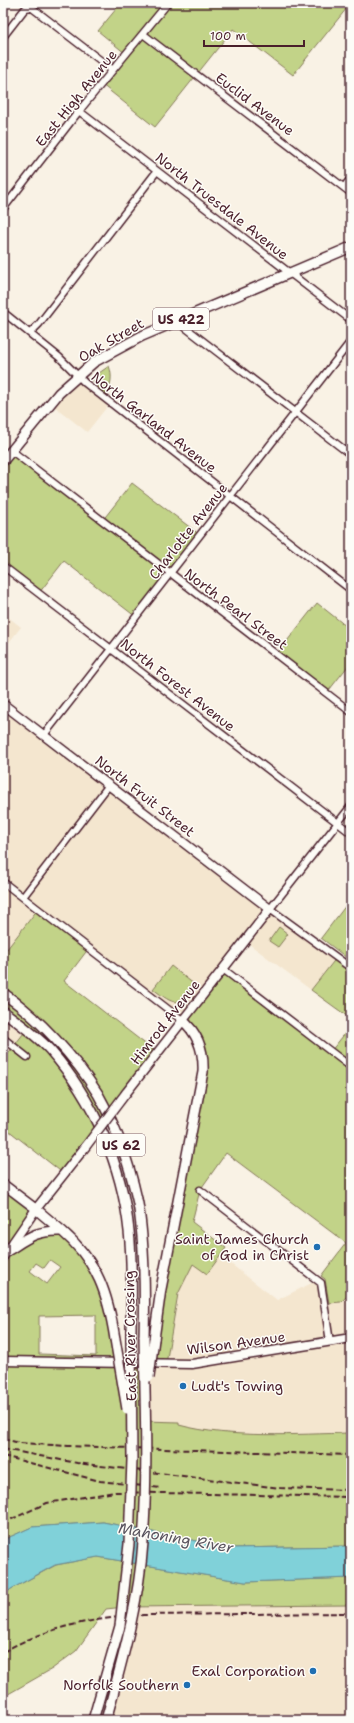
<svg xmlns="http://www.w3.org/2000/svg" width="354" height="1723" viewBox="0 0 354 1723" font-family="'Shantell Sans',sans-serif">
  <rect width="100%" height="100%" fill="#f9f2e5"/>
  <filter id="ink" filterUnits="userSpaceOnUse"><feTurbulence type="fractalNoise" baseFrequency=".025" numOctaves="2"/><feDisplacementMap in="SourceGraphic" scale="8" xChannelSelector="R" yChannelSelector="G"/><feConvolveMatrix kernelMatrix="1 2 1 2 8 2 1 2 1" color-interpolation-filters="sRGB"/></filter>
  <g filter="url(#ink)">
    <path fill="#f4e6cf" d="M77 376 110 403 87 432 50 403Z
      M3 613 21 627 3 650Z
      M3 704 337 957 311 990 245 941 182 1020 38 909 7 949 3 946Z
      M3 1011 27 1029 3 1060Z
      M351 1222V1455L145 1448 144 1364H166L190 1232 277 1300 318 1280 346 1243Z
      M351 1605V1720H93L124 1607Z"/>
    <path fill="#c2d388" stroke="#86795a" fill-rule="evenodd" d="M111 3H351L293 75 233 29 155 127 101 84 126 54 98 31 117 8Z
      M109 366C113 376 111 386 106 395L95 384 92 378Z
      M12 451 102 521 132 483 200 535 136 617 64 561 39 593 3 566V461Z
      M317 603 351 630V668L348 666 326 694 276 655Z
      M350 900 351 901V961L321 938Z
      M38 909 89 948 64 981 157 1053 64 1174 3 1126V1060L27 1029 3 1011V946L7 949Z
      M279 927 288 934 278 947 269 941Z
      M337 957 351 968V1019L311 990Z
      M171 966 195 985C176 1007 176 1006 153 989Z
      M223 969 331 1051 351 1026V1292L341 1302 329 1303 325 1279 321 1276 346 1243 226 1153 200 1190 192 1222 226 1248 207 1274 193 1264 178 1294 166 1364 151 1362 145 1421 179 1422V1425C231 1439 297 1434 351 1433V1546L231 1548 103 1522 32 1527 3 1540V1184L36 1209 8 1250 34 1235 62 1231 100 1279 119 1363 151 1362 203 1061 182 1020ZM50 1260 60 1267 47 1284 30 1271 36 1263 44 1268ZM96 1315V1356L39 1354V1316Z
      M98 1557 245 1582 351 1578V1605L124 1607 106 1609 76 1651 52 1669 3 1697V1596L11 1589 56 1565Z"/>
    <path fill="#80d1d9" stroke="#6a8a93" d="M103 1522 231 1548 351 1546V1578L245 1582 98 1557 55 1565 11 1589 3 1596V1540L32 1527Z"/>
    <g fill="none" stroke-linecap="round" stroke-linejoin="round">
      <defs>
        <path id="minor" d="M143 34 351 193
          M3 37 24 10 26 8 31 7 113 70
          M79 111 351 320
          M344 187 351 178
          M3 209 79 111 168 3
          M3 312 59 357 85 383 351 590
          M177 321 351 455
          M30 333 39 324 157 171
          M12 451 351 712
          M3 566 351 833
          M44 735 351 341
          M351 806 270 909 351 968
          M3 882 182 1020
          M23 897 109 785
          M223 969 351 1067
          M3 1038 27 1057
          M200 1190 321 1283 330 1342"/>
        <path id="major" d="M3 704 270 909 126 1093
          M3 1184 36 1209
          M3 1257 36 1209 86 1146
          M3 1361 192 1364 351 1338"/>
        <path id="highway" d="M3 461 59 393 94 362 142 336 351 247
          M3 993C39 1018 75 1057 98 1094 116 1126 129 1163 137 1199 139 1207 140 1217 141 1226 145 1263 145 1300 144 1337
          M3 1011C19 1023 36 1035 50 1050 94 1100 122 1165 129 1231 133 1266 131 1302 131 1338
          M36 1209 62 1231
          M7 1251C28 1238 36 1230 62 1231 98 1262 108 1294 115 1339
          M154 1339 161 1289 203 1072C204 1052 199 1034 182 1020"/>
      </defs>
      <use href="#minor" stroke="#4a1f2b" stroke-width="9"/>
      <use href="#major" stroke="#4a1f2b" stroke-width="11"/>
      <use href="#highway" stroke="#4a1f2b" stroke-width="12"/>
      <use href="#minor" stroke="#fdfcf7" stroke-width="6"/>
      <use href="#major" stroke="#fdfcf7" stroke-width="8"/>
      <use href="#highway" stroke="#fdfcf7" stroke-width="9"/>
      <path stroke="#4a1f2b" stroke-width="2" stroke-dasharray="6 3" stroke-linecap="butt" d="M3 1439 20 1443 68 1446 351 1455
        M3 1449 77 1463 280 1488 351 1490
        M3 1456 100 1481 161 1488
        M3 1523 47 1503 115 1492 351 1497
        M3 1652C47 1627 94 1618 143 1615L351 1613"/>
      <defs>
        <path id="major-bridge" d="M86 1146 126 1093"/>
        <path id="highway-bridge" d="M115 1339 127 1409
          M149 1377 154 1339
          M93 1720 120 1626 129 1544 132 1460 131 1338
          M106 1720C122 1661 139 1603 143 1542 148 1474 145 1405 144 1337"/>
      </defs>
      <use href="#major-bridge" stroke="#4a1f2b" stroke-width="11" stroke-linecap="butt"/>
      <use href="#highway-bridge" stroke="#4a1f2b" stroke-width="12" stroke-linecap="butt"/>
      <use href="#major-bridge" stroke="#fdfcf7" stroke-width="8"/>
      <use href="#highway-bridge" stroke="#fdfcf7" stroke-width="9"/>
    </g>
  </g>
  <g fill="#1f6fb2" stroke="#fdfcf7" stroke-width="1.5">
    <circle cx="317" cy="1247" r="4"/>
    <circle cx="183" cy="1386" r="4"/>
    <circle cx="313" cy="1671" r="4"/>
    <circle cx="187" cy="1685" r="4"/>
  </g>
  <g text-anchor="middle" stroke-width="3" stroke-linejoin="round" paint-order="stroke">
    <g fill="#fdfcf7" stroke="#806168" stroke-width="1">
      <rect x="153" y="308" width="56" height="22" rx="3"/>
      <rect x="97" y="1134" width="48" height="22" rx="3"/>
    </g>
    <g font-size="13" font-weight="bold" fill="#4a1f2b">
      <text x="181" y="324">US 422</text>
      <text x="121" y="1150">US 62</text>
    </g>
    <g font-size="14" fill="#4a1f2b" stroke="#fdfcf7">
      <text transform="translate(76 98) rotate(-51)" y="5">East High Avenue</text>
      <text transform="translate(255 104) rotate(37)" y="5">Euclid Avenue</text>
      <text transform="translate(222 206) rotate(38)" y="5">North Truesdale Avenue</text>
      <text transform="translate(111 340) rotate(-30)" y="5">Oak Street</text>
      <text transform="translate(154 422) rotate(38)" y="5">North Garland Avenue</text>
      <text transform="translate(188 531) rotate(-52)" y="5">Charlotte Avenue</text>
      <text transform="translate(236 609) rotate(37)" y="5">North Pearl Street</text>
      <text transform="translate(178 685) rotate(38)" y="5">North Forest Avenue</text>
      <text transform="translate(145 796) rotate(38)" y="5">North Fruit Street</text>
      <text transform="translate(165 1022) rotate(-52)" y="5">Himrod Avenue</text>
      <text transform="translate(130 1336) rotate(-91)" y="5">East River Crossing</text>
      <text transform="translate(236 1343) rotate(-8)" y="5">Wilson Avenue</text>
    </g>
    <g font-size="14" fill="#4a1f2b" stroke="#fdfcf7" text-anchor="end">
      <text x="309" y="1244">Saint James Church<tspan x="309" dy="16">of God in Christ</tspan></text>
      <text x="191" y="1391" text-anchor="start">Ludt's Towing</text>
      <text x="305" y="1676">Exal Corporation</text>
      <text x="179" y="1690">Norfolk Southern</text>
    </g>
    <g font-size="15" font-style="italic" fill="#5a545f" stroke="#fdfcf7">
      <text transform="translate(176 1538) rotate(10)" y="5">Mahoning River</text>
    </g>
  </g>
  <rect width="354" height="1723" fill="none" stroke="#fdfcf7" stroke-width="16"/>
  <rect x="8" y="8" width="338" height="1707" fill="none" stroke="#4a1f2b" stroke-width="1.5" filter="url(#ink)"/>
  <path d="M204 40v6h100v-6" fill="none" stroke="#4a1f2b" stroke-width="2"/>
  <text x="210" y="40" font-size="12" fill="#4a1f2b" stroke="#fdfcf7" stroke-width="3" paint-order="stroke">100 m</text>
</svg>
